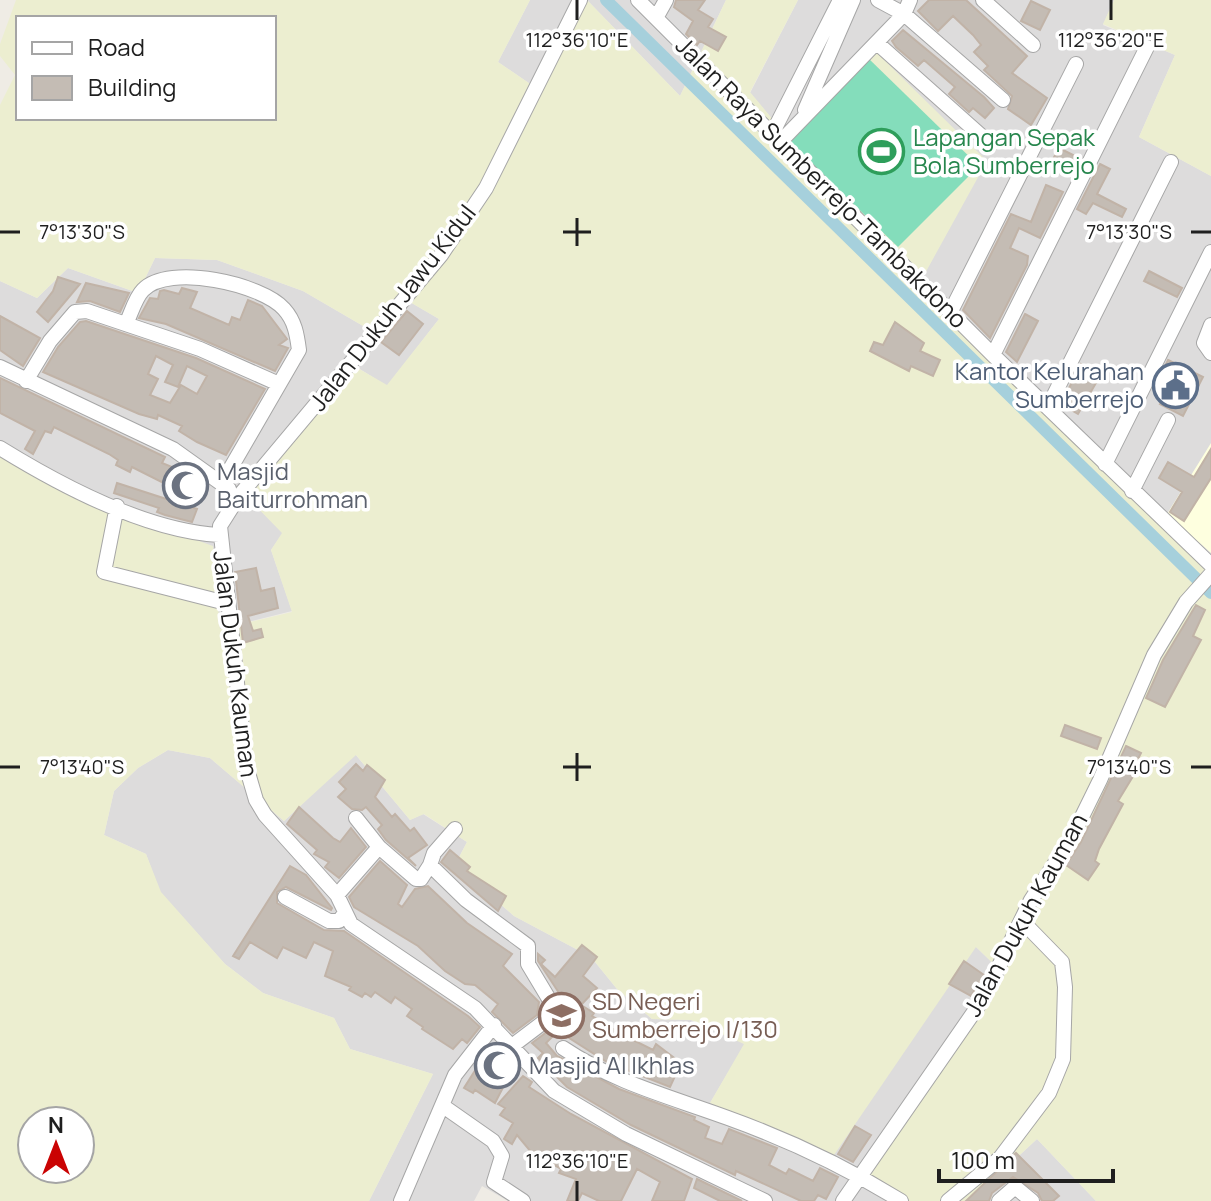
<svg xmlns="http://www.w3.org/2000/svg" width="1211" height="1201" viewBox="0 0 1211 1201" font-family="Manrope,sans-serif">
  <rect width="100%" height="100%" fill="#efece5"/>
  <path fill="#dddcdc" d="M530 0H584L539 90 498 62Z
    M587 0H726L680 96Z
    M798 0H1114L1103 25 1175 55 1139 137 1211 176V562L923 276 986 161 790 140 750 93Z
    M155 258 217 260 303 291 370 330 398 295 439 319 387 386 355 366 248 498 283 533 271 550 292 611 220 629 96 504 28 473 0 455V281L37 298 68 268 138 293Z
    M168 750 210 758 284 821 355 754 410 820 423 814 467 842 455 865 514 916 591 957 617 989 652 1019 691 1020 745 1044 710 1103 975 946 1005 975 867 1180 886 1201H508L482 1186 474 1201H369L433 1074 350 1049 334 1018 263 993 225 964 160 892 146 854 104 835 114 791 138 768Z
    M1037 1139 1096 1201H970Z"/>
  <path fill="#feffdf" d="M1211 443V553L1167 514Z"/>
  <path fill="#eceed0" fill-rule="evenodd" d="M16 0H530L498 62 539 90 587 0 680 96 726 0H798L750 92 790 140 875 51 987 161 923 277 1211 562V1201H1096L1037 1139 970 1201H886L867 1180 1005 975 976 947 832 1158 710 1103 744 1044 691 1020 652 1019 617 989 591 957 514 916 455 865 467 842 424 814 410 820 356 755 284 821 210 758 168 750 138 768 114 791 104 835 146 854 161 892 225 964 263 993 334 1018 350 1049 433 1074 369 1201H0V455L28 473 96 504 213 546 220 629 292 612 271 550 282 533 248 498 354 366 387 385 439 319 398 295 370 330 303 291 217 260 155 258 138 293 68 268 37 298 0 281V105L15 75 0 56V44ZM18 18H274V118H18ZM32 1121H80V1169H32Z
    M1114 0H1211V176L1139 137 1175 55 1103 24Z"/>
  <path fill="#84ddbb" d="M867 57 979 166 898 247 786 139Z"/>
  <g fill="none" stroke-linecap="round" stroke-linejoin="round">
    <path stroke="#a6d0dc" stroke-width="12" d="M606 0 1211 593"/>
  </g>
  <path fill="#c4bcb4" stroke="#c1b3a7" stroke-width="2" fill-rule="evenodd" d="M676 0H705L698 10 713 19 708 27 726 37 718 51 700 41 697 45 686 34 693 21 674 7Z
    M929 0H966L1027 56 1012 73 1047 98 1031 125 1008 109 1012 96 984 70 988 66 974 52 981 45 973 35 953 16 938 31 918 11Z
    M1031 1 1050 10 1040 30 1021 21Z
    M903 30 984 97 994 108 985 118 973 108 969 112 949 94 955 87 924 60 918 66 896 47 892 41Z
    M1059 148 1077 157 1069 173 1055 166 1058 161 1053 159Z
    M1100 164 1110 169 1097 194 1126 209 1122 217 1093 203 1086 214 1077 209Z
    M1046 185 1063 192 1040 238 1019 228 1010 248 1028 256 1027 265 990 338 963 310 1011 214 1031 222Z
    M1149 271 1182 288 1177 297 1144 281Z
    M58 277 80 284 48 322 37 312 53 291Z
    M86 283 129 293 120 312 90 301 77 302Z
    M182 288 197 292 190 308 229 325 232 317 240 320 248 300 262 306 287 339 279 345 288 348 275 371 166 324 139 318 150 298 158 299 160 291 164 290 179 294Z
    M407 311 423 324 399 355 381 342Z
    M1025 314 1038 321 1017 362 1006 352Z
    M0 316 40 338 23 366 0 350Z
    M86 321 196 358 265 389 226 455 197 442 179 431 182 426 158 415 157 419 139 414 43 372 58 347 80 322ZM156 356 173 365 165 382 178 387 187 366 207 376 197 394 181 385 170 403 150 395 158 379 148 374Z
    M895 322 924 343 920 351 940 360 933 376 911 366 909 371 870 351 874 342 883 345Z
    M1168 360 1203 377 1183 416 1160 404 1166 394 1154 388Z
    M1081 364 1093 371 1088 379 1096 383 1078 414 1061 404Z
    M0 378 165 457 162 463 194 476 200 481 199 484 207 488 201 502 132 467 130 472 116 465 118 460 109 454 54 427 51 433 45 431 33 454 25 449 35 431 0 413Z
    M1211 449V478L1184 521 1170 512 1182 492 1159 478 1168 462 1194 477Z
    M117 483 197 509 192 522 165 515 157 512 159 508 114 493Z
    M256 568 261 591 274 588 278 608 248 616 253 631 261 629 263 637 243 643 235 572Z
    M1196 605 1205 610 1193 636 1201 640 1165 707 1146 698 1163 660Z
    M1065 725 1101 738 1097 749 1061 736Z
    M1126 746 1141 753 1132 771 1135 773 1118 801 1123 804 1099 849 1095 861 1099 864 1088 880 1066 865 1081 842Z
    M356 764 363 771 367 765 385 780 375 797 392 817 395 814 410 831 414 828 427 845 408 858 416 866 386 840 378 829 382 825 366 807 362 810 352 809 338 797 346 789 339 782Z
    M299 807 333 838 340 842 351 828 366 847 339 878 325 867 329 862 314 854 317 850 287 824Z
    M450 850 470 867 467 871 506 896 498 911 441 862Z
    M380 861 407 885 398 904 402 907 415 889 428 886 467 923 512 954 503 966 539 1002 537 1015 513 1033 492 1012 498 1004 475 985 465 984 445 971 418 946 354 907 349 897Z
    M290 866 306 875 332 908 331 910 286 887 277 892V903L324 930 344 931 468 1016 480 1027 467 1043 462 1039 453 1049 422 1029 423 1027 407 1016 412 1009 395 997 391 1003 375 992 371 997 365 993 362 997 349 990 351 987 325 976 333 951 314 942 306 958 283 947 277 958 250 942 239 959 233 956Z
    M582 945 597 957 583 976 597 988 581 1005 594 1013 592 1016 623 1035 653 1050 656 1044 681 1063 670 1087 607 1062 558 1031 546 1043 557 1056 619 1089 695 1117 694 1120 709 1127 705 1138 722 1144 729 1129 777 1148 769 1165 786 1174 789 1169 813 1181 820 1168 838 1177 826 1199 818 1195 814 1201H801L736 1171 735 1175 631 1125 567 1087 538 1058 543 1053 532 1043 552 1028 565 1002 538 961V954L545 960 541 964 555 977Z
    M964 961 984 975 971 996 949 984Z
    M490 1047 515 1064 495 1103 475 1090 473 1093 464 1088Z
    M523 1076 532 1082 529 1087 571 1114 692 1179 684 1201H652L660 1182 637 1169 621 1201H599L582 1193 578 1201H567L576 1179 559 1173 561 1169 540 1157 536 1163 528 1158 532 1153 517 1135 512 1144 504 1139 513 1123 500 1115 505 1108 498 1104Z
    M855 1126 871 1135 853 1162 838 1154Z
    M1016 1153 1059 1196 1053 1201H1042L1038 1193 1013 1177 992 1193 989 1201H966Z
    M697 1179 742 1201H720L694 1188Z"/>
  <g fill="none" stroke-linecap="round" stroke-linejoin="round">
    <defs>
      <path id="minor" d="M580 0 486 188 441 255 239 496 220 526 246 766 256 800 265 815 337 895 351 924 475 1008 554 1091 626 1134 765 1201
        M638 0 993 355 1211 565
        M878 0 904 14 1003 100
        M983 0 1033 45
        M656 18 666 0
        M877 43 987 141
        M805 110 853 0
        M773 132 840 0
        M782 140 904 14 910 0
        M950 313 1076 64
        M126 324C131 314 135 298 143 290 169 263 262 284 284 309 295 321 297 335 299 350L222 483
        M1211 325 1204 343 1211 353
        M993 355 1147 47
        M0 367 173 449 229 489
        M26 381 50 341 75 312 87 311 200 349 279 384
        M1048 407 1171 162
        M0 448C60 485 147 531 219 535
        M1105 464 1211 252
        M1132 491 1168 420
        M117 506 104 572 226 603
        M356 818 379 847
        M430 865 434 853 455 829
        M337 895 379 847 416 879H421L430 865 466 900 528 946V964L552 1004 545 1021 512 1046
        M285 897 329 921H339L344 914
        M563 1048C615 1083 671 1097 728 1118 789 1140 846 1167 901 1201
        M443 1106 493 1141 502 1156 494 1182 523 1201
        M401 1201 455 1075 494 1025
        M843 1201 983 999 1031 900 1072 837 1100 780 1154 655 1186 602 1211 574
        M948 1201 1000 1158 1049 1093 1063 1059 1065 987 1062 962 1022 921
        M999 1201 1015 1187 1032 1201"/>
    </defs>
    <use href="#minor" stroke="#a6a6a6" stroke-width="16"/>
    <use href="#minor" stroke="#fff" stroke-width="14"/>
  </g>
  <path fill="none" stroke="#1f1f1f" stroke-width="3" d="M577 0V20M1111 0V20M577 218V246M0 232H20M563 232H591M1191 232H1211M577 753V781M0 767H20M563 767H591M1191 767H1211M577 1181V1201"/>
  <defs>
    <symbol id="stadium-ring" viewBox="-11 -11 22 22"><circle r="9.5" fill="#fff" stroke="#2e9e5b" stroke-width="1.5"/><path d="M0-5a6.5 5 0 1 0 0 10a6.5 5 0 1 0 0-10ZM-3.5-1.8h7v3.6h-7Z" fill="#2e9e5b"/></symbol>
    <symbol id="civic-ring" viewBox="-11 -11 22 22"><circle r="9.5" fill="#fff" stroke="#5c6f8a" stroke-width="1.5"/><path d="M-.6-6.5H3V-4.5H.6V-3L4-1V1h2V6H-6V1h2V-1L-.6-3ZM-1.2 2.5V6h2.4V2.5Z" fill="#5c6f8a"/></symbol>
    <symbol id="mosque-ring" viewBox="-11 -11 22 22"><circle r="9.5" fill="#fff" stroke="#6b7280" stroke-width="1.5"/><path d="M3.5-4.9A6 6 0 1 0 3.5 4.9A5 5 0 1 1 3.5-4.9Z" fill="#6b7280"/></symbol>
    <symbol id="school-ring" viewBox="-11 -11 22 22"><circle r="9.5" fill="#fff" stroke="#8d6e63" stroke-width="1.5"/><path d="M0-5L7-2L0 1L-7-2ZM-4 1L0 2.5L4 1V4Q0 6-4 4Z" fill="#8d6e63"/></symbol>
  </defs>
  <g fill-rule="evenodd">
    <use href="#stadium-ring" x="856" y="126" width="51" height="51"/>
    <use href="#civic-ring" x="1150" y="360" width="51" height="51"/>
    <use href="#mosque-ring" x="160" y="460" width="51" height="51"/>
    <use href="#school-ring" x="536" y="990" width="51" height="51"/>
    <use href="#mosque-ring" x="472" y="1040" width="51" height="51"/>
  </g>
  <g text-anchor="middle" stroke-width="7" stroke-linejoin="round" paint-order="stroke">
    <g font-size="24" fill="#27864d" stroke="#fff" text-anchor="start">
      <text x="913" y="146">Lapangan Sepak<tspan x="913" dy="28">Bola Sumberrejo</tspan></text>
    </g>
    <g font-size="24" fill="#1f1f1f" stroke="#fff">
      <text transform="translate(821 183) rotate(45)" y="8">Jalan Raya Sumberrejo-Tambakdono</text>
      <text transform="translate(393 308) rotate(-52)" y="8">Jalan Dukuh Jawu Kidul</text>
      <text transform="translate(235 664) rotate(83)" y="8">Jalan Dukuh Kauman</text>
      <text transform="translate(1026 915) rotate(-61)" y="8">Jalan Dukuh Kauman</text>
    </g>
    <g font-size="24" fill="#4e5e75" stroke="#fff" text-anchor="end">
      <text x="1144" y="380">Kantor Kelurahan<tspan x="1144" dy="28">Sumberrejo</tspan></text>
    </g>
    <g font-size="24" fill="#5b616d" stroke="#fff" text-anchor="start">
      <text x="217" y="480">Masjid<tspan x="217" dy="28">Baiturrohman</tspan></text>
      <text x="529" y="1074">Masjid Al Ikhlas</text>
    </g>
    <g font-size="24" fill="#785e54" stroke="#fff" text-anchor="start">
      <text x="592" y="1010">SD Negeri<tspan x="592" dy="28">Sumberrejo I/130</tspan></text>
    </g>
  </g>
  <g font-size="20" text-anchor="middle" fill="#1f1f1f" stroke="#fff" stroke-width="7" stroke-linejoin="round" paint-order="stroke">
    <text x="577" y="47">112°36'10"E</text>
    <text x="1111" y="47">112°36'20"E</text>
    <text x="82" y="239">7°13'30"S</text>
    <text x="1129" y="239">7°13'30"S</text>
    <text x="82" y="774">7°13'40"S</text>
    <text x="1129" y="774">7°13'40"S</text>
    <text x="577" y="1168">112°36'10"E</text>
  </g>
  <rect x="16" y="16" width="260" height="104" fill="#ffffff" stroke="#a5a5a5" stroke-width="2"/>
  <rect x="32" y="42" width="40" height="12" fill="#ffffff" stroke="#a5a5a5" stroke-width="2"/>
  <text x="88" y="56" font-size="24" fill="#1f1f1f">Road</text>
  <rect x="32" y="76" width="40" height="24" fill="#c4bcb4" stroke="#a5a5a5" stroke-width="2"/>
  <text x="88" y="96" font-size="24" fill="#1f1f1f">Building</text>
  <g transform="translate(56 1145)"><circle r="38" fill="#ffffff" stroke="#a5a5a5" stroke-width="2"/>
  <path d="M0-6L14 30L0 20L-14 30Z" fill="#ca0303"/>
  <text y="-12" font-size="22" font-weight="bold" text-anchor="middle" fill="#1f1f1f">N</text>
  </g>
  <path d="M939 1169v12h174v-12" fill="none" stroke="#1f1f1f" stroke-width="4"/>
  <text x="951" y="1169" font-size="24" fill="#1f1f1f" stroke="#ffffff" stroke-width="6" paint-order="stroke">100 m</text>
</svg>
